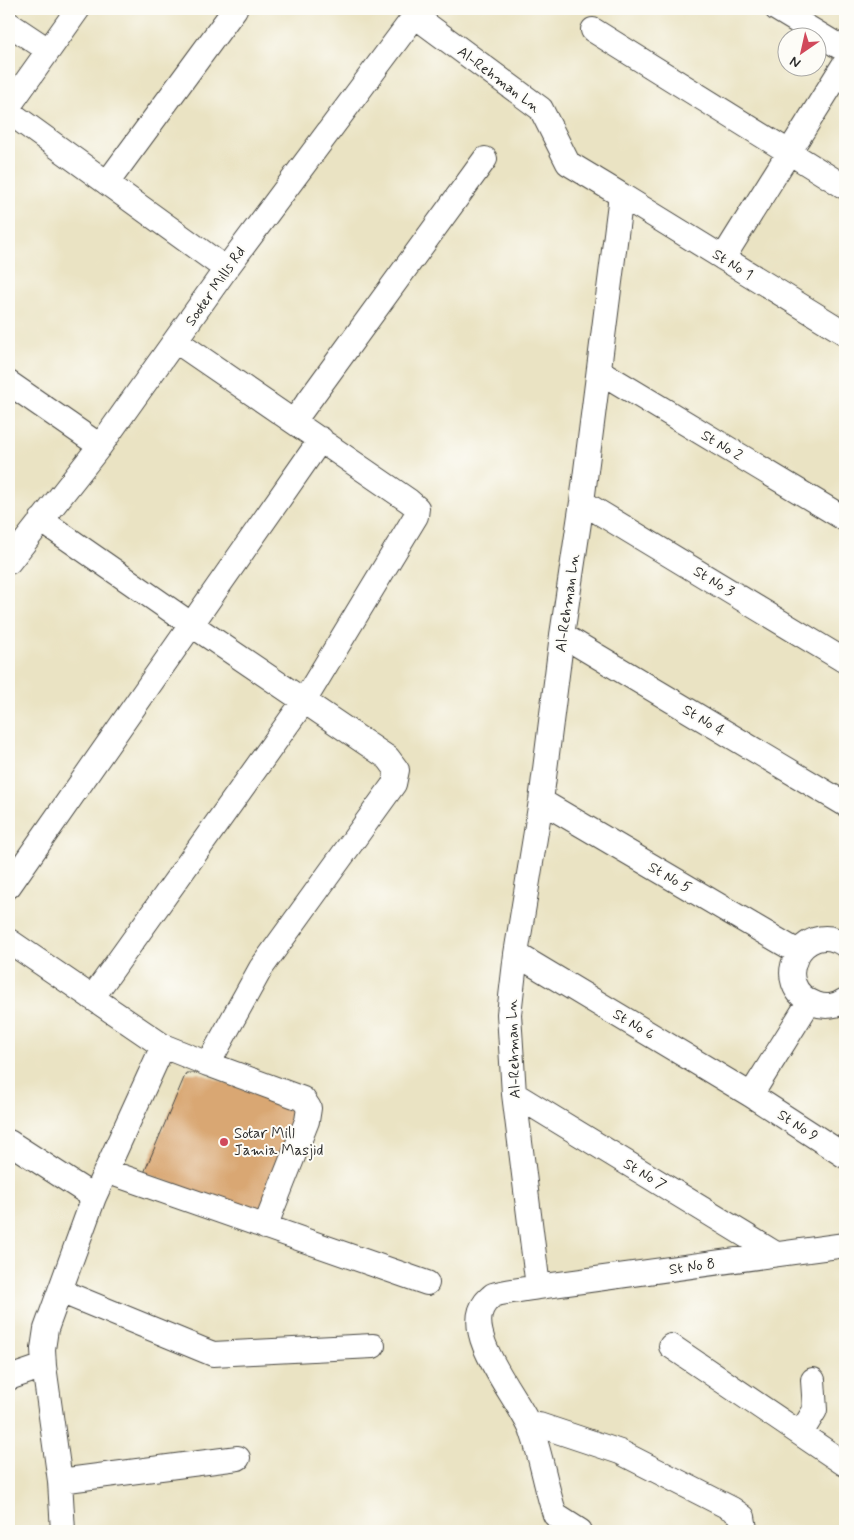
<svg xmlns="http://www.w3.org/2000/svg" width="854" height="1540" viewBox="0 0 854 1540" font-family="Mynerve,sans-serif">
  <rect width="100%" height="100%" fill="#fdfcf7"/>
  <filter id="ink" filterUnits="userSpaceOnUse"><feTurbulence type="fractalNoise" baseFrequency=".02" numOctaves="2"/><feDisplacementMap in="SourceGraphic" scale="10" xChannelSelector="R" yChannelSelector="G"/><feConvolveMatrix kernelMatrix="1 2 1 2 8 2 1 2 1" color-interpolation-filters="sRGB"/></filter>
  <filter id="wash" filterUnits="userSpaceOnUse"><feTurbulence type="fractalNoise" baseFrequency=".0096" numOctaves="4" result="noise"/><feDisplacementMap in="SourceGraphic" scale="20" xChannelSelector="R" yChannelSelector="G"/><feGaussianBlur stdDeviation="1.12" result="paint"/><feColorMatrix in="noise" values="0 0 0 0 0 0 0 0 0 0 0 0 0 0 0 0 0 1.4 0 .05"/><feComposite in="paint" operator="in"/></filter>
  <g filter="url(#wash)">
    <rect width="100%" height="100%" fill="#eae3c3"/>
    <g id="blocks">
      <path fill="#d9a773" d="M186 1073H199L304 1111 259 1216 144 1173Z"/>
    </g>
  </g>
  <g filter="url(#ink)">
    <use href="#blocks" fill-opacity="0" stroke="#484742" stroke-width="1"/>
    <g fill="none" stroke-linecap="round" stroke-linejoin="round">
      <defs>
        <path id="street" d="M777 9 845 50
          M415 16 541 109 568 163 621 195 582 502 562 635 541 801 516 954 509 1014 514 1094 538 1287
          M9 24 48 50
          M593 30 845 187
          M9 106 78 9
          M9 112 226 269
          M107 183 235 9
          M621 195 845 333
          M723 258 845 63
          M599 371 845 519
          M9 383 100 446
          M294 421 485 159
          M582 502 845 661
          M41 520 192 625 388 758 397 770 394 784 261 968 208 1064
          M9 562 100 446 226 269 420 9
          M562 635 845 804
          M541 801 798 952
          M9 886 321 439
          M9 941 163 1046 94 1197 46 1329 43 1349 44 1366 60 1481 63 1531
          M845 945C804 916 766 986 816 1004 825 1008 837 1006 845 1000
          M516 954 751 1095 845 1156
          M92 998 304 701 416 516 417 508 409 501 176 341
          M163 1046 208 1064 303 1099 309 1108 307 1121 265 1227
          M514 1094 776 1254
          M751 1095 809 1002
          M9 1142 94 1197
          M106 1171 427 1283
          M60 1291 213 1354 373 1346
          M671 1346 845 1464
          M9 1378 44 1366
          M532 1432 539 1425 620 1452 732 1509 743 1517 745 1529 744 1531
          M801 1433 815 1410 813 1380
          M60 1481 238 1458
          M580 1531 555 1515C546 1488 542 1460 533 1434 523 1403 460 1335 485 1303 486 1301 491 1297 493 1295 502 1292 527 1289 538 1287L845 1245"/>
      </defs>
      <use href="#street" stroke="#484742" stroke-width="26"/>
      <use href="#street" stroke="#fff" stroke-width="24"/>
    </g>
  </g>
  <circle fill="#d1495b" stroke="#fdfcf7" stroke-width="2" cx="224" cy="1142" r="5"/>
  <g text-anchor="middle" stroke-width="4" stroke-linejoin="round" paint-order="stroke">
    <g font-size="15" fill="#2b2b2b" stroke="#fdfcf7">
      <text transform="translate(499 79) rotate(37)" y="5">Al-Rehman Ln</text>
      <text transform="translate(733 264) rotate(32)" y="5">St No 1</text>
      <text transform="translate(215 286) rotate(-55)" y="5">Sooter Mills Rd</text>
      <text transform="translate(722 445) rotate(31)" y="5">St No 2</text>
      <text transform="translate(714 581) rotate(31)" y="5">St No 3</text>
      <text transform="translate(567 603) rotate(-82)" y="5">Al-Rehman Ln</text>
      <text transform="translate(704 720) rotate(31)" y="5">St No 4</text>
      <text transform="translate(670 877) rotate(30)" y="5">St No 5</text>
      <text transform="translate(634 1024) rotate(31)" y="5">St No 6</text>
      <text transform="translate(513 1049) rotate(-92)" y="5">Al-Rehman Ln</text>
      <text transform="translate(798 1125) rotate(33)" y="5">St No 9</text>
      <text transform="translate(645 1174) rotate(31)" y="5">St No 7</text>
      <text transform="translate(692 1266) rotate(-8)" y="5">St No 8</text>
    </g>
    <g font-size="15" fill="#2b2b2b" stroke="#fdfcf7" text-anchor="start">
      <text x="234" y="1138">Sotar Mill<tspan x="234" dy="17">Jamia Masjid</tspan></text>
    </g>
  </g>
  <rect width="854" height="1540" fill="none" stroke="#fdfcf7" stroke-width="30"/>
  <g transform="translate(802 52) rotate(214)"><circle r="24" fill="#fdfcf7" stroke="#a9a8a5"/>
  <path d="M0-4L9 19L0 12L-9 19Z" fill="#d1495b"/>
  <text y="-8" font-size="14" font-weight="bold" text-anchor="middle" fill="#2b2b2b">N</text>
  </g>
</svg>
